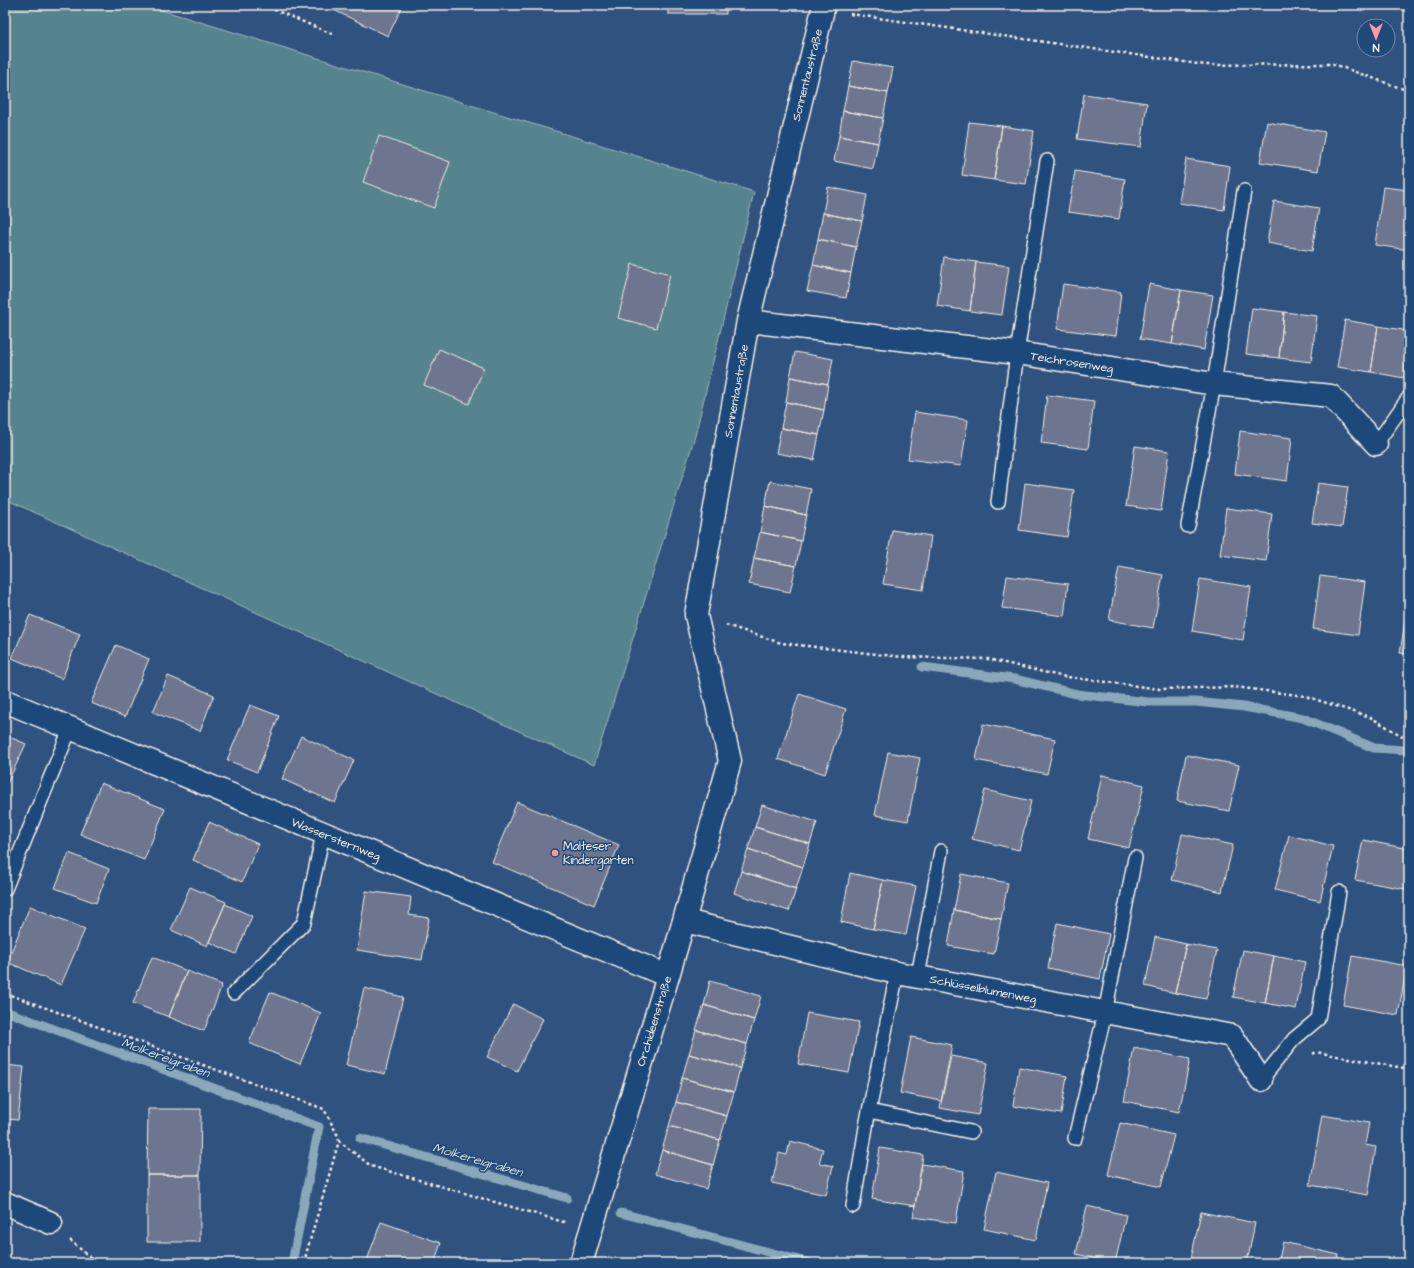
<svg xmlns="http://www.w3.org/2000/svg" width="1414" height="1268" viewBox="0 0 1414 1268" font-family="'Architects Daughter',sans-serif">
  <rect width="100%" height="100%" fill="#2f527e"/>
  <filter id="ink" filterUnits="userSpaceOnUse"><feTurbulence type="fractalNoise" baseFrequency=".025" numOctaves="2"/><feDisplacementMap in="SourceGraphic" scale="8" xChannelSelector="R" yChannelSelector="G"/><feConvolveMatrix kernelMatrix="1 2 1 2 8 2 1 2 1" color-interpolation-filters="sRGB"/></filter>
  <g filter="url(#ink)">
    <path fill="#54838e" stroke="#a4babb" d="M5 5H145L754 192 695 436 594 765 5 499Z"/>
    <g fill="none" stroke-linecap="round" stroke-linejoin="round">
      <path stroke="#89a9ba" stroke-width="9" d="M922 667 1014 679 1077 694 1148 702H1196L1244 707 1303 718 1374 748 1405 750
        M5 1011 319 1127 292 1263
        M360 1138 567 1198
        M621 1213 810 1263"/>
    </g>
    <path fill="#6d748f" stroke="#f4f1e8" d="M323 5H403L388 36Z
      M668 5H726V14H668Z
      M1241 5H1290V7L1263 6V8L1241 7Z
      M1329 5H1393V9L1329 7Z
      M853 61 893 68 888 93 848 86Z
      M848 86 888 93 883 118 843 111Z
      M1084 94 1147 103 1141 147 1077 139Z
      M843 111 883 118 878 143 839 136Z
      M969 122 1002 126 994 180 962 175Z
      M1267 122 1325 132 1318 171 1260 162Z
      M1002 126 1034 131 1026 184 994 180Z
      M379 136 450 162 434 208 363 182Z
      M839 136 878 143 873 169 834 161Z
      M1186 159 1230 166 1224 210 1179 203Z
      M1075 171 1125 179 1119 219 1068 212Z
      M828 187 867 195 862 221 823 213Z
      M1383 187 1409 190V250L1375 245Z
      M1274 201 1319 208 1312 251 1267 243Z
      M823 213 862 221 856 247 818 239Z
      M818 239 856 247 851 273 813 265Z
      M944 257 976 262 970 311 937 306Z
      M976 262 1009 266 1002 315 970 311Z
      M632 264 670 274 656 328 618 318Z
      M813 265 851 273 846 298 807 291Z
      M1063 284 1121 292 1116 336 1057 329Z
      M1149 284 1181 290 1172 344 1140 339Z
      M1181 290 1213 295 1204 350 1172 344Z
      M1252 308 1284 312 1279 358 1246 354Z
      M1284 312 1317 316 1311 362 1279 358Z
      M1345 320 1378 326 1371 372 1337 367Z
      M1378 326 1409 331V346L1404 378 1371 372Z
      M439 349 484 368 469 404 424 385Z
      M795 352 833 359 828 384 790 377Z
      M790 377 828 384 824 410 786 402Z
      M1047 395 1094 401 1088 449 1041 443Z
      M786 402 824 410 819 435 781 428Z
      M915 412 968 420 961 466 908 459Z
      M781 428 819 435 814 460 776 453Z
      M1240 431 1292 438 1287 481 1235 474Z
      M1135 446 1169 451 1161 511 1126 506Z
      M770 481 811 489 806 515 765 506Z
      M1025 483 1074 490 1067 537 1019 530Z
      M1318 483 1348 487 1342 527 1312 523Z
      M765 506 806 515 801 541 760 532Z
      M1226 508 1272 514 1266 561 1220 555Z
      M892 530 931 536 923 590 883 584Z
      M760 532 801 541 796 566 754 558Z
      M754 558 796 566 790 592 749 584Z
      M1119 567 1163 575 1153 628 1109 620Z
      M1007 576 1068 584 1064 616 1002 608Z
      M1320 576 1365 582 1358 635 1313 629Z
      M1200 579 1251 587 1243 640 1192 631Z
      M1408 601 1409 602V654L1400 653Z
      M30 615 80 634 62 679 12 658Z
      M116 645 149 659 125 717 91 703Z
      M168 676 214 695 200 731 153 712Z
      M799 694 846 709 825 774 778 759Z
      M250 705 279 716 257 772 227 760Z
      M983 724 1055 739 1047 774 976 760Z
      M5 735 26 744 5 788Z
      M301 736 354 760 335 803 282 779Z
      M888 752 920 758 908 821 875 815Z
      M1186 755 1239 765 1229 811 1177 801Z
      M1102 775 1144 785 1129 848 1088 839Z
      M101 783 165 809 144 860 80 834Z
      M985 790 1031 801 1019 850 972 839Z
      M517 802 619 845 594 905 492 862Z
      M762 805 817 822 810 844 755 827Z
      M209 822 258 844 242 882 193 860Z
      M755 827 810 844 803 867 748 849Z
      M1182 834 1233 845 1222 892 1172 880Z
      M1289 835 1333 846 1320 901 1275 890Z
      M1363 840 1409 849V868L1405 889 1355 880Z
      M748 849 803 867 796 889 741 871Z
      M69 853 109 869 96 903 55 888Z
      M741 871 796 889 789 911 734 893Z
      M850 873 883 880 873 929 841 922Z
      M961 874 1008 883 1001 919 954 910Z
      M883 880 916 886 906 935 873 929Z
      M190 887 226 902 207 946 171 930Z
      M366 891 411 897 409 915 429 918 422 960 357 950Z
      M225 904 252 916 236 954 209 942Z
      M30 906 85 929 61 985 7 962Z
      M954 910 1001 919 994 954 948 946Z
      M1057 923 1109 934 1100 979 1048 968Z
      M1155 937 1186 944 1175 993 1145 986Z
      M1186 944 1217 950 1206 999 1175 993Z
      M1243 950 1274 956 1265 1003 1233 997Z
      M1274 956 1305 962 1296 1009 1265 1003Z
      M1352 956 1407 966 1398 1015 1343 1005Z
      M152 957 187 971 169 1017 133 1003Z
      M187 971 222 985 204 1031 169 1017Z
      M710 981 761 996 754 1020 704 1005Z
      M364 988 403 997 385 1074 346 1065Z
      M270 992 321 1013 300 1064 249 1043Z
      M513 1004 543 1019 517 1071 487 1057Z
      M704 1005 754 1020 747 1044 696 1030Z
      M807 1013 859 1022 849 1073 798 1064Z
      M696 1030 747 1044 740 1068 689 1054Z
      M911 1037 952 1045 941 1101 900 1093Z
      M1134 1048 1190 1059 1179 1112 1124 1101Z
      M689 1054 740 1068 734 1092 682 1078Z
      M951 1056 988 1063 978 1115 940 1108Z
      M5 1065 24 1067 18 1120 5 1119Z
      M1019 1067 1067 1076 1061 1114 1013 1106Z
      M682 1078 734 1092 727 1116 676 1102Z
      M676 1102 727 1116 720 1140 669 1126Z
      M148 1109H201L200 1175H147Z
      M1322 1115 1369 1123 1365 1145 1376 1147 1368 1195 1310 1185Z
      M1120 1123 1174 1135 1161 1187 1108 1175Z
      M669 1126 720 1140 713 1165 662 1150Z
      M790 1141 823 1149 819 1163 833 1166 826 1195 772 1183 779 1153 787 1155Z
      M880 1148 923 1155 915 1206 872 1199Z
      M662 1150 713 1165 706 1189 655 1174Z
      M922 1164 964 1171 956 1223 913 1217Z
      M996 1172 1047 1183 1036 1240 984 1229Z
      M147 1175H200V1242H147Z
      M1087 1206 1126 1215 1115 1263 1076 1254Z
      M1201 1212 1255 1223 1247 1263H1190Z
      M381 1222 441 1243 434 1263H366Z
      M1283 1242 1339 1255 1337 1263H1278Z"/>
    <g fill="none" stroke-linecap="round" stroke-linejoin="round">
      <defs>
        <path id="service" d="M1376 444 1409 397
          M998 502 1017 353 1047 161
          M1188 526 1214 384 1244 191
          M5 889 70 729
          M918 976 941 851
          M234 993 304 923 323 834
          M1261 1080 1294 1039 1318 1019 1339 892
          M869 1111 971 1132
          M1075 1138 1105 1013 1135 858
          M853 1206 867 1121 897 973"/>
        <path id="minor" d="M748 321 1017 353 1214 384 1331 396 1376 444
          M5 701 668 976
          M685 921 897 973 1232 1036 1261 1080
          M5 1203 51 1223
          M581 1263 668 976 730 761 696 615 748 321 824 5"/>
      </defs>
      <use href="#service" stroke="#f4f1e8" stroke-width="16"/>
      <use href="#minor" stroke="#f4f1e8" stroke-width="25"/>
      <path stroke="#f4f1e8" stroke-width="2.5" stroke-dasharray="3 3" stroke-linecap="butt" d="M263 5 332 34
        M850 14 1205 65 1333 64 1409 91
        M726 625 781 643 902 657 988 659 1060 676 1160 689 1235 687 1305 696 1370 717 1409 740
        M5 993 324 1109 338 1136 339 1141
        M1313 1054 1316 1052 1409 1069
        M70 1240 92 1259 101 1263
        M305 1263 306 1254 339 1141 371 1166 567 1223
        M1404 1263 1409 1235"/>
      <use href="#service" stroke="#1f4a7a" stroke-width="13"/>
      <use href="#minor" stroke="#1f4a7a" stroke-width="22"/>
    </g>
  </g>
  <circle fill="#ff9aa2" stroke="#1f4a7a" stroke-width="1.5" cx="555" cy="853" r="4"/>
  <g text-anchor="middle" stroke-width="3" stroke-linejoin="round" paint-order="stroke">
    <g font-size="12" fill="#f4f1e8" stroke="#1f4a7a">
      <text transform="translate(807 75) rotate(-76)" y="4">Sonnentaustraße</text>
      <text transform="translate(1072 362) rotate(9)" y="4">Teichrosenweg</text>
      <text transform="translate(736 391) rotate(-80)" y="4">Sonnentaustraße</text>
      <text transform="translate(336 839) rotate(22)" y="4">Wassersternweg</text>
      <text transform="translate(983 989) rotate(11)" y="4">Schlüsselblumenweg</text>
      <text transform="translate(654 1021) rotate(-73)" y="4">Orchideenstraße</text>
    </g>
    <g font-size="12" fill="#f4f1e8" stroke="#1f4a7a" text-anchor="start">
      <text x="563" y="850">Malteser<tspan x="563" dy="14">Kindergarten</tspan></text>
    </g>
    <g font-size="13" font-style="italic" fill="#d9dfdd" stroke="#1f4a7a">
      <text transform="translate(166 1057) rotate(20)" y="5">Molkereigraben</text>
      <text transform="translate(478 1159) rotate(16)" y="5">Molkereigraben</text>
    </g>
  </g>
  <rect width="1414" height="1268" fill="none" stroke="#1f4a7a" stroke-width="20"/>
  <rect x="10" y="10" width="1394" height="1248" fill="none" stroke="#f4f1e8" stroke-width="1.5" filter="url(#ink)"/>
  <g transform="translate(1376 38) rotate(180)"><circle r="19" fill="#1f4a7a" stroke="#748da6"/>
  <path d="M0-3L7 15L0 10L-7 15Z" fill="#ff9aa2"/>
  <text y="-6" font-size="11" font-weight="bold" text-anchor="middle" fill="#f4f1e8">N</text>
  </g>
</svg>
